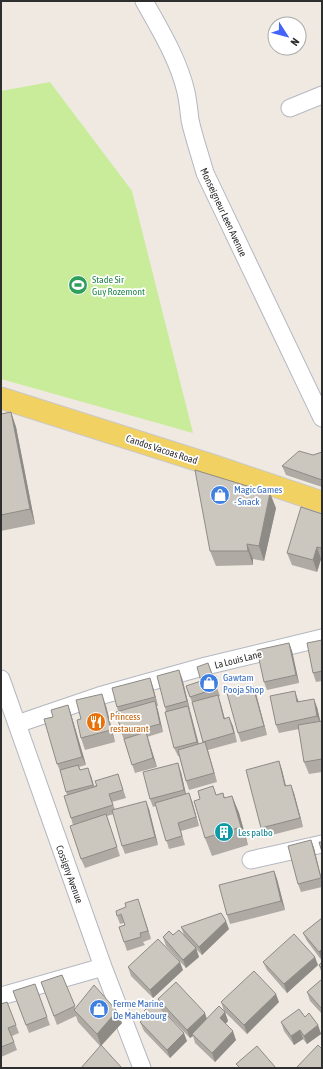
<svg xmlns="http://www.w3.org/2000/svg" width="323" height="1069" viewBox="0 0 323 1069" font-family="'Asap Condensed',sans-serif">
  <rect width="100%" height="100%" fill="#efe9e1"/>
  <path fill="#c9ec9a" d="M50 82 132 191 193 433 1 379V91Z"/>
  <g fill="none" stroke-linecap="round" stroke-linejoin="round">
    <defs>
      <path id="minor" d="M144 1C160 29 179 61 186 92 188 101 189 111 190 120 194 138 200 155 205 173L322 418
        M290 108 322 95
        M1 679 103 967 142 1068
        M17 724 99 696 206 666 322 638
        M251 860 322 844
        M1 996 103 967"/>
      <path id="major" d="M1 398 212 465 322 502"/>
    </defs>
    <use href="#minor" stroke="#b4b7c1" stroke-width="19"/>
    <use href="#major" stroke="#c9c9c9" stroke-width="23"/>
    <use href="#minor" stroke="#fff" stroke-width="17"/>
    <use href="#major" stroke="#f2d163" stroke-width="21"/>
  </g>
  <path fill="#afaba4" d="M11 412 16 427 35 524 1 531V414Z
    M322 452V487L286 475 282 466Z
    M276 508 264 561 253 559V565L216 566 210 551Z
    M322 514V559H321L317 572 292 565 287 553Z
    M322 640V681L316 682 313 673Z
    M289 643 292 651 299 683 267 690 264 682Z
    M208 663 220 696 218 697 225 719 229 717 237 742 208 750 217 782 189 790 186 781 179 756H178L174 748 166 712 165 707 182 678 190 710 199 744 203 743 193 705 186 686 201 681Z
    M150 678 153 687 158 706H156L163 732 147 737 157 767 135 773 122 734 118 711 117 707Z
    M253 686 256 694 267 735 241 742 238 733Z
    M298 700 299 702 317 707 320 721H322V772L309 774 304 762 299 729 279 733 276 725Z
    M68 705 71 714 86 765 79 767 80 770 91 776 94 786 118 774 126 798 112 802 115 809H149L158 845 125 854 122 846 114 814 107 816 120 856 85 868 81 859 73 825 71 818 67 795 61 773 57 764 53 717Z
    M106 706 115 742 85 750 81 738V719Z
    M279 761 282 770 286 786 294 793 303 827 264 837 261 828Z
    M181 772 186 794 192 801 199 826 181 831 185 845 169 849 156 806 153 807 150 799Z
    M213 786 216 795 223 793 225 798 232 796 239 813 248 845 212 856 205 838 200 799Z
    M311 840 314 848 322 880V887L301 892 298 884Z
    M274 871 277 879 285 910 230 924 227 915Z
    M141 908 151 939 143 942 145 945 127 951 124 942 125 925 124 923 120 924 117 916Z
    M322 918V961L307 941 303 933Z
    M181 927 229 929 202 955 196 949 199 957 186 968 166 946 163 937 173 935H184Z
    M263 962 318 965 287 993 267 970Z
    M322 962V974L319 965Z
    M128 967 183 970 153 998 131 976Z
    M62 975 75 1008 122 1023 100 1046 78 1022 76 1016 57 1025 41 982Z
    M322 979V1014L310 1001 307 992Z
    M35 984 50 1025 29 1033 13 991Z
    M158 999 207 1019 225 1012 228 1021 225 1024 236 1040 215 1062 195 1043 193 1036 190 1038 161 1008Z
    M7 1002 19 1033 12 1036 17 1050 1 1057V1004Z
    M221 1002H279L247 1034 224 1011Z
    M144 1011 187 1041 170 1058 144 1031 140 1022 147 1016Z
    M305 1017 318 1025 321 1034 307 1044 303 1039 294 1045 284 1031 281 1022Z"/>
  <path fill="#8e8b86" d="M11 412 16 427 35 524 30 509Z
    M270 493 276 508 264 561 259 546Z
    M247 544 253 559V565L248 551Z
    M317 547 321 559 317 572 313 560Z
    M289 643 292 651 299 683 296 675Z
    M179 670 182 678 190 710 187 701Z
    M150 678 153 687 158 706 155 697Z
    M253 686 256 694 267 735 264 726Z
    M295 691 298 700 300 711 297 702Z
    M102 694 106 706 115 742 111 730Z
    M218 695 221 704 227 728 224 719Z
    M314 699 317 707 321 724 317 716Z
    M155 701 158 710 163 732 160 724Z
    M68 705 71 714 86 765 82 757Z
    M188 706 191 715 200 750 197 742Z
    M229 717 233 726 237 742 234 733Z
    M146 732 149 741 157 767 153 758Z
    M205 742 208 751 217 782 214 773Z
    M279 761 282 770 288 795 285 786Z
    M178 763 181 772 187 799 184 790Z
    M88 768 91 776 96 793 93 785Z
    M291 785 294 793 303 827 300 818Z
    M189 793 192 801 199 826 196 817Z
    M232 796 239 813 248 845 241 827Z
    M146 801 149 809 158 845 155 837Z
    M311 840 314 848 322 882 321 878Z
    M274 871 277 879 285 910 281 901Z
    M138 899 141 908 151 939 148 931Z
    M226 921 229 929 202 955 199 947Z
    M196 948 199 957 186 968 183 960Z
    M322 949V961L319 952Z
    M315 957 318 965 287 993 284 984Z
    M180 962 183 970 153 998 150 990Z
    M276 994 279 1002 247 1034 244 1025Z
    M117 1011 122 1023 101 1046 97 1034Z
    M225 1012 228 1021 223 1027 220 1018Z
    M205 1013 208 1022 192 1034 193 1036 190 1038 187 1030Z
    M318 1025 321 1034 307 1044 304 1036Z
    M300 1030 303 1039 294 1045 291 1036Z
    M233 1031 236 1040 215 1062 212 1053Z
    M184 1033 187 1041 170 1058 167 1050Z"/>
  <path fill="#cbc7bf" stroke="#8e8b86" d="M11 412 30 509 1 515V414Z
    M299 451 313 455 322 452V480L282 466Z
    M195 470 270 493 259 546 247 544 248 551H210Z
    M301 507 322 514V548L317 547 313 560 287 553Z
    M322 640V671L313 673 307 643Z
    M289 643 296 675 264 682 257 650Z
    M208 663 217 688 190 697 186 686 201 681 197 667Z
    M179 670 187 701 165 707 157 676Z
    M150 678 155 697 117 707 112 688Z
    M253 686 264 726 238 733 227 693Z
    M295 691 297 702 314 699 317 716 276 725 270 696Z
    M102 694 111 730 81 738 77 720 81 719 76 700Z
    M218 695 224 719 229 717 234 733 203 742 192 702Z
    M155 701 160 724 122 734 116 712Z
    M68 705 82 757 57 764 44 719 53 717 51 710Z
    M188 706 197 742 174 748 165 712Z
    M322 721V759L304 762 298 725Z
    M146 732 153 758 132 765 124 739Z
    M205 742 214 773 186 781 178 750Z
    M279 761 285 786 291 785 300 818 261 828 246 770Z
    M178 763 184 790 150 799 143 772Z
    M78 765 80 770 88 768 93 785 66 792 60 770Z
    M118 774 123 790 109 794 113 805 71 818 64 796 97 786 95 781Z
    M213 786 216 795 223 793 224 798 232 796 241 827 205 838 194 801 200 799 198 791Z
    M189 793 196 817 178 823 182 836 166 841 155 803Z
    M146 801 155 837 122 846 112 810Z
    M106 814 117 847 81 859 70 826Z
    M311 840 321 878 298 884 288 846Z
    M319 842H322V852Z
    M274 871 281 901 227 915 219 885Z
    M138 899 148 931 140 933 141 937 124 942 119 927 125 925 121 914 117 916 116 911 126 907 125 903Z
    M221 913 226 921 199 947 181 927Z
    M322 918V949L319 952 303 933Z
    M179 930 196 948 183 960 163 937 169 931 173 935Z
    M294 934 315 957 284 984 263 962Z
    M158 939 180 962 150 990 128 967Z
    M322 962V969L319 965Z
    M254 971 276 994 244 1025 221 1002Z
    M62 975 75 1006 54 1016 41 982Z
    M322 979V1009L307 992Z
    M176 982 205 1013 187 1030 158 999Z
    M35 984 47 1017 26 1025 13 991Z
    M94 985 117 1011 97 1034 74 1010Z
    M154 1001 184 1033 167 1050 140 1022 148 1015 144 1011Z
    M7 1002 16 1025 8 1028 14 1042 1 1047V1004Z
    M219 1006 225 1012 220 1018 233 1031 212 1053 192 1034Z
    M299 1009 305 1017 309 1013 318 1025 304 1036 300 1030 291 1036 281 1022Z
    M101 1045 122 1068H81Z
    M318 1045 322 1049V1068H296Z
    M257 1046 276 1068H240L236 1064Z"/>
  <defs>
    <symbol id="stadium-disc" viewBox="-11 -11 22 22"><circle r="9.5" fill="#2e9e5b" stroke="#fff"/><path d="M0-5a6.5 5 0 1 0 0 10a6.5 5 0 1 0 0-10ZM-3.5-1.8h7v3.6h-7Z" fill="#fff"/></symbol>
    <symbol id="shop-disc" viewBox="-11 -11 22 22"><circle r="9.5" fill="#3f7fe0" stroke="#fff"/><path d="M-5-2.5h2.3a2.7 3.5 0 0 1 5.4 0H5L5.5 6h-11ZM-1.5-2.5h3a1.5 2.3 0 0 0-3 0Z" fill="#fff"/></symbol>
    <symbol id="restaurant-disc" viewBox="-11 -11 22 22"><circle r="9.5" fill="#e8710a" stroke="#fff"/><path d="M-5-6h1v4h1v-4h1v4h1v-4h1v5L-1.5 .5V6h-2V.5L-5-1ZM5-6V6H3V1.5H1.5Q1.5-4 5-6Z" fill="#fff"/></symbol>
    <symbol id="building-disc" viewBox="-11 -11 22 22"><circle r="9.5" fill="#0f9aa8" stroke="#fff"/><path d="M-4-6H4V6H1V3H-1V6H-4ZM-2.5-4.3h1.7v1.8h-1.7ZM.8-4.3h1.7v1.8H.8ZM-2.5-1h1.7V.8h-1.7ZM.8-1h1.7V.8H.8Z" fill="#fff"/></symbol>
  </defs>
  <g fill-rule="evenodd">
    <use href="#stadium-disc" x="67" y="274" width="22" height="22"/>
    <use href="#shop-disc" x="209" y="484" width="22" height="22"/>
    <use href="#shop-disc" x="198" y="672" width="22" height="22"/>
    <use href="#restaurant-disc" x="85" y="711" width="22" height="22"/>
    <use href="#building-disc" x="213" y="821" width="22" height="22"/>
    <use href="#shop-disc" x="88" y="998" width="22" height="22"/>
  </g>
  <g text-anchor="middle" stroke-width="3.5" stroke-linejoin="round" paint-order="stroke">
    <g font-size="10" fill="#2e2e2e" stroke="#fff">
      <text transform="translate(224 212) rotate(65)" y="4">Monseigneur Leen Avenue</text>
      <text transform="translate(162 449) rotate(18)" y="4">Candos Vacoas Road</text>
      <text transform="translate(238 659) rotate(-14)" y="4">La Louis Lane</text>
      <text transform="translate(70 874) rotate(70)" y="4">Cossigny Avenue</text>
    </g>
    <g font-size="10" fill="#27864d" stroke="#fff" text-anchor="start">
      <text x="92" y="283">Stade Sir<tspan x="92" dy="12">Guy Rozemont</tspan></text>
    </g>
    <g font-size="10" fill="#366cbe" stroke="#fff" text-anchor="start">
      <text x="234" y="493">Magic Games<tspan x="234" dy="12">- Snack</tspan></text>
      <text x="223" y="681">Gawtam<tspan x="223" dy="12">Pooja Shop</tspan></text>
      <text x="113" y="1007">Ferme Marine<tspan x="113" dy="12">De Mahebourg</tspan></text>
    </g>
    <g font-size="10" fill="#c56008" stroke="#fff" text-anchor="start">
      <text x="110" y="720">Princess<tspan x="110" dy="12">restaurant</tspan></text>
    </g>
    <g font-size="10" fill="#0d838f" stroke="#fff" text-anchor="start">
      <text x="238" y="836">Les palbo</text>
    </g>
  </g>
  <rect width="323" height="1069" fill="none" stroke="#2e2e2e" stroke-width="4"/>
  <g transform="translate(287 36) rotate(126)"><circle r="19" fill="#ffffff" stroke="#ababab"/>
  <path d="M0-3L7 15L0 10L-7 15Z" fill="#4264fb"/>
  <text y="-6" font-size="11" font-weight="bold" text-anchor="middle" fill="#2e2e2e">N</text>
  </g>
</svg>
